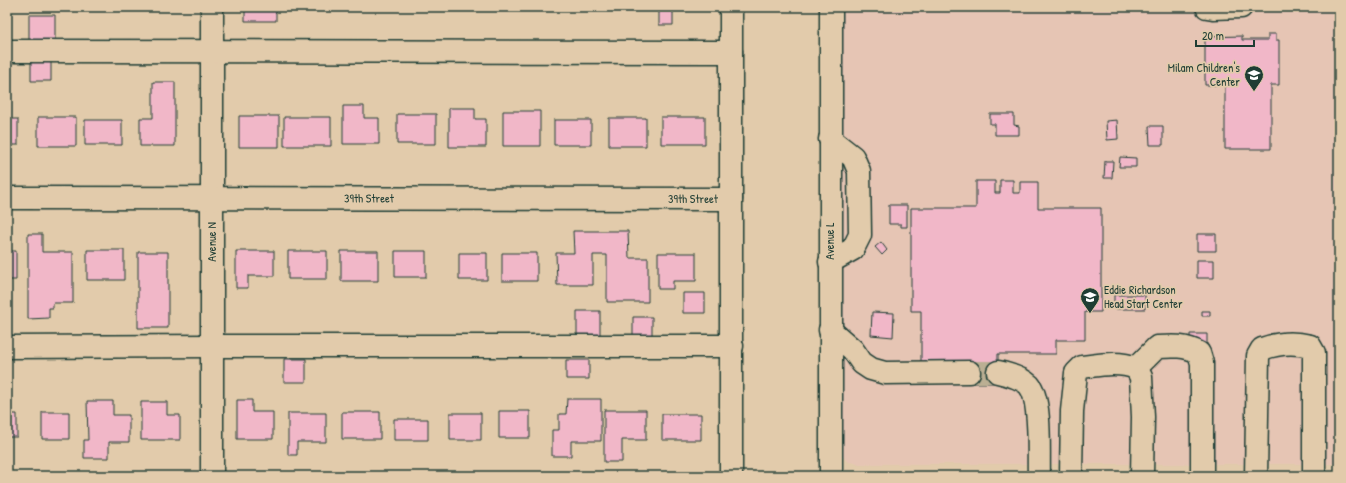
<svg xmlns="http://www.w3.org/2000/svg" width="1346" height="483" viewBox="0 0 1346 483" font-family="'Patrick Hand',sans-serif">
  <rect width="100%" height="100%" fill="#e2cbab"/>
  <filter id="ink" filterUnits="userSpaceOnUse"><feTurbulence type="fractalNoise" baseFrequency=".025" numOctaves="2"/><feDisplacementMap in="SourceGraphic" scale="8" xChannelSelector="R" yChannelSelector="G"/><feConvolveMatrix kernelMatrix="1 2 1 2 8 2 1 2 1" color-interpolation-filters="sRGB"/></filter>
  <g filter="url(#ink)">
    <path fill="#e6c5b4" d="M841 7H1339V464H859L849 462 846 460 843 457 842 452Z"/>
    <path fill="#f1b7c8" stroke="#1f3d34" d="M245 7H276V21H245Z
      M659 7H673V25H659Z
      M29 15H55V40H29Z
      M1268 34H1276V40H1279V85H1271V149H1225V85H1205V37L1242 36V40H1268Z
      M31 62H51V81H31Z
      M153 82H175V146H140V118H153Z
      M343 106H364V118H379V144H343Z
      M449 108H475V119H486V147H449Z
      M503 111H540V146H503Z
      M397 114H436V144H397Z
      M990 114H1014V125L1019 126V135H995V124H990Z
      M239 116H279V147H239Z
      M38 117H76V146H38Z
      M284 117H331V146H284Z
      M661 117H705V144H661Z
      M609 118H646V146H609Z
      M7 119H18V145H7Z
      M85 120H122V145H85Z
      M554 120H591V145H554Z
      M1117 120 1118 139 1107 140 1106 121Z
      M1149 126H1163V145H1150Z
      M1120 157 1136 158V167H1119Z
      M1105 161H1113L1112 178H1104Z
      M1000 180H1013V193H1020V182H1038V208H1101V312H1085V340H1056V354H998V383H969L921 362V311H911V208H976V181H995V193H1000Z
      M889 205H907V227H901V224H889Z
      M573 231H628L629 258H648V302H607V255H593V285H557L556 253H574Z
      M28 234H42V252H73V303H53V308H49V318L28 319Z
      M1197 234H1216V251H1197Z
      M881 242 887 250 882 255 875 247Z
      M87 250H124V280H87Z
      M7 251H16V280H7Z
      M236 251H274V276H248V288H236Z
      M288 251H327V279H288Z
      M341 251H378V281H341Z
      M395 251H426V277H395Z
      M138 252H168V328H138Z
      M459 253H487V280H459Z
      M502 253H537V281H502Z
      M658 253H696V281H673V289H658Z
      M1197 260H1214V278H1197Z
      M683 293H705V313H683Z
      M1114 295H1145V309H1114Z
      M577 311H600V337H577Z
      M1202 311H1210V316H1202Z
      M872 312 894 313 893 337 871 335Z
      M633 317H652V337H633Z
      M1190 334H1207V344H1190Z
      M284 359H306V382H284Z
      M566 360H589V379H566Z
      M567 399H601V441H571V456H552V430H559V414H566Z
      M237 400H252V412H273V439H237Z
      M87 401H113V415H129V442H109V458H84V440H88Z
      M141 402H167V415H180V440H141Z
      M604 410H646V440H622V462H604Z
      M499 411H530V438H499Z
      M42 412H69V439H42Z
      M342 412H380V439H342Z
      M288 413H326V442H297V455H288Z
      M450 413H481V440H450Z
      M7 414H17V437H7Z
      M662 414H701V440H662Z
      M394 419H428V440H394Z"/>
    <g fill="none" stroke-linecap="round" stroke-linejoin="round">
      <path stroke="#bbaf93" stroke-width="22" stroke-dasharray="22 11" stroke-linecap="butt" d="M969 372H998"/>
      <defs>
        <g id="minor">
          <path d="M212 7V476"/>
          <path d="M731 7V476"/>
          <path d="M1207 7 1213 8 1241 7"/>
          <path d="M7 51 731 52"/>
          <path d="M830 139 853 157 859 171 860 235 853 249 830 262"/>
          <path id="s1" d="M7 198 731 199"/>
          <path d="M830 330 853 350 862 363 871 369 885 373 969 372"/>
          <path d="M7 347 213 346H732"/>
          <path d="M1136 368 1157 347C1172 346 1186 345 1199 353L1202 363V476"/>
          <path d="M998 372C1007 374 1022 378 1029 385 1042 400 1038 456 1039 476"/>
          <path d="M831 476V7"/>
          <path d="M1071 476 1072 411 1076 373 1082 367C1099 365 1119 361 1136 368L1141 377 1143 417 1142 476"/>
          <path d="M1256 476 1258 356 1262 349C1278 343 1294 342 1310 346L1314 353V476"/>
        </g>
      </defs>
      <use href="#minor" stroke="#1f3d34" stroke-width="25"/>
      <use href="#minor" stroke="#e2cbab" stroke-width="22"/>
    </g>
  </g>
  <defs>
    <symbol id="school-pin" viewBox="-11 -11 22 30"><path d="M0 17L-7.5 6A9.5 9.5 0 1 1 7.5 6Z" fill="#1f3d34" stroke="#e2cbab"/><path d="M0-5L7-2L0 1L-7-2ZM-4 1L0 2.5L4 1V4Q0 6-4 4Z" fill="#fff"/></symbol>
  </defs>
  <g fill-rule="evenodd">
    <use href="#school-pin" x="1243" y="64" width="22" height="30"/>
    <use href="#school-pin" x="1079" y="286" width="22" height="30"/>
  </g>
  <g text-anchor="middle" stroke-width="3.5" stroke-linejoin="round" paint-order="stroke">
    <g font-size="12" fill="#1f3d34" stroke="#e2cbab" text-anchor="end">
      <text x="1240" y="72">Milam Children's<tspan x="1240" dy="14">Center</tspan></text>
      <text x="1104" y="294" text-anchor="start">Eddie Richardson<tspan x="1104" dy="14">Head Start Center</tspan></text>
    </g>
    <g font-size="12" fill="#1f3d34" stroke="#e2cbab">
      <text dy="4" stroke="none"><textPath href="#s1" startOffset="362">39th Street</textPath></text>
      <text dy="4" stroke="none"><textPath href="#s1" startOffset="686">39th Street</textPath></text>
      <text transform="translate(830 241) rotate(-90)" y="4">Avenue L</text>
      <text transform="translate(212 242) rotate(-90)" y="4">Avenue N</text>
    </g>
  </g>
  <rect width="1346" height="483" fill="none" stroke="#e2cbab" stroke-width="24"/>
  <rect x="12" y="12" width="1322" height="459" fill="none" stroke="#1f3d34" stroke-width="1.5" filter="url(#ink)"/>
  <path d="M1196 40v6h58v-6" fill="none" stroke="#1f3d34" stroke-width="2"/>
  <text x="1202" y="40" font-size="12" fill="#1f3d34" stroke="#e2cbab" stroke-width="3" paint-order="stroke">20 m</text>
</svg>
